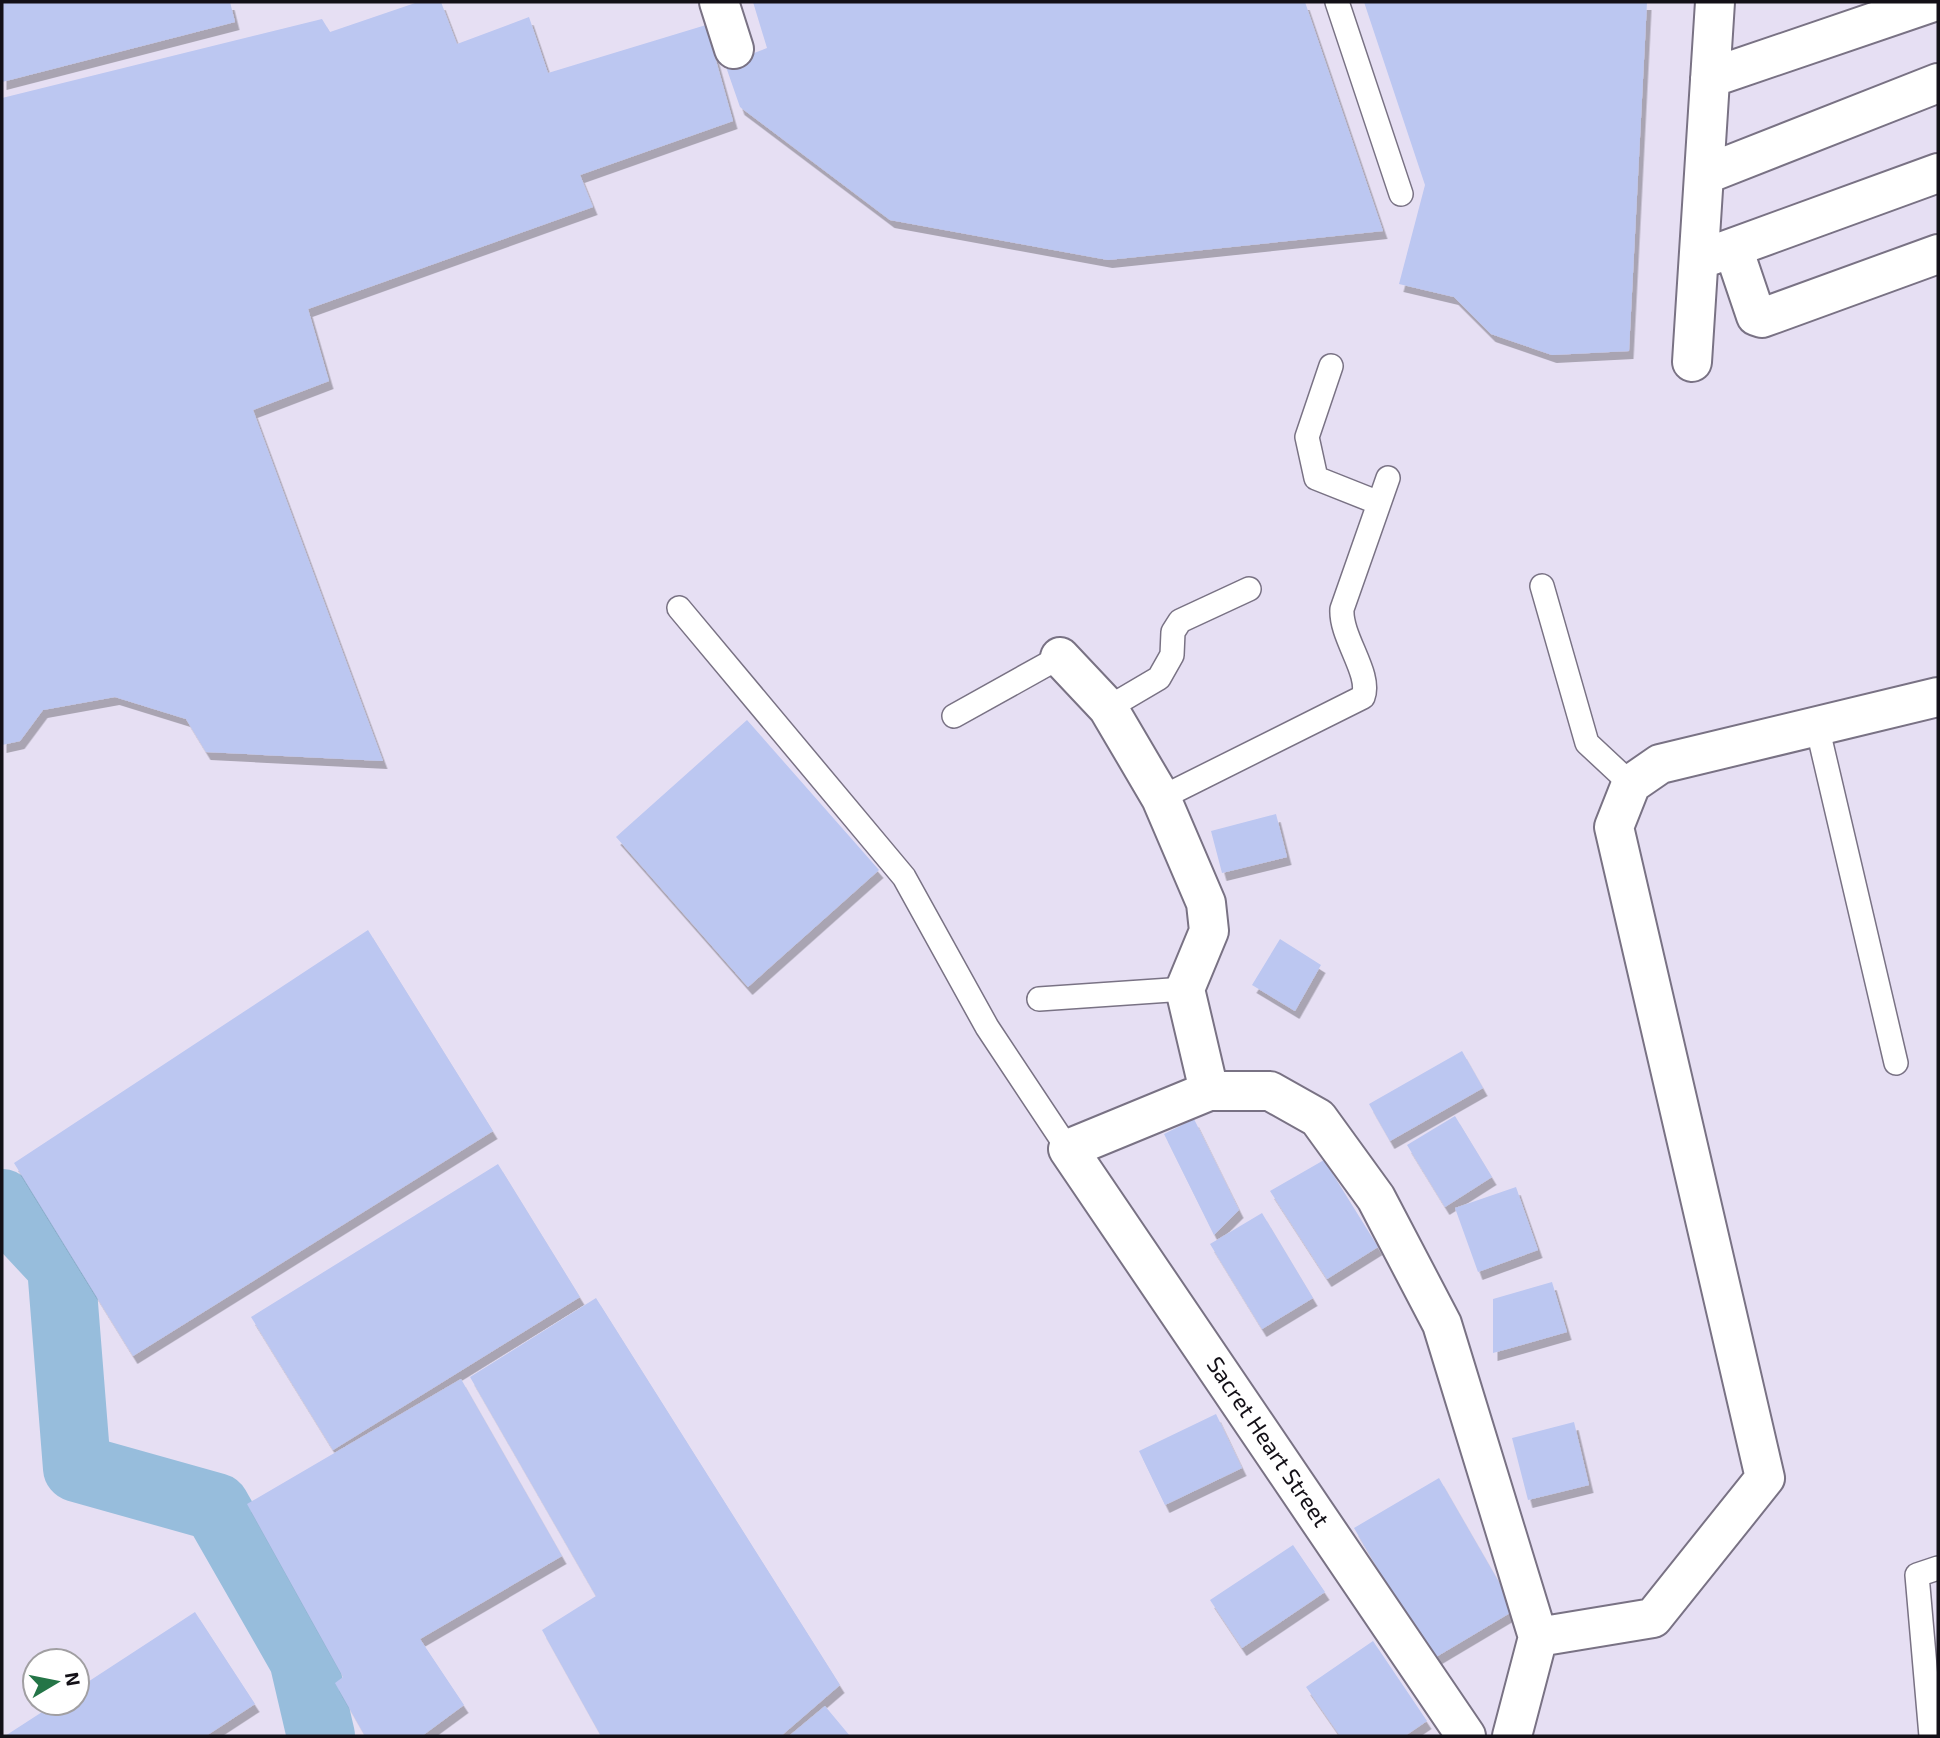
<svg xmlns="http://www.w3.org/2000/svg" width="1940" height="1738" viewBox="0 0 1940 1738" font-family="'Exo 2',sans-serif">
  <defs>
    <filter id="shadow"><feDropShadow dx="4.5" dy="8" stdDeviation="0" flood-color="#0004"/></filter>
  </defs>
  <rect width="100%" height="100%" fill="#e6dff3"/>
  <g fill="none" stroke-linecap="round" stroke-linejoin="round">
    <path stroke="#97bddc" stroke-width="68" d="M2 1203 61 1266 77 1468 216 1507 303 1659 321 1736"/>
  </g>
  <path fill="#bcc7f1" filter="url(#shadow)" d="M2 2H230L235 22 2 82Z
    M418 2H441L457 44 529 17 548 73 706 25 733 121 580 175 593 207 308 309 329 381 253 410 383 761 206 752 186 719 115 697 43 710 20 741 2 745V98L322 19 330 32Z
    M753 2H1305L1383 231 1108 260 890 220 740 107 725 64 767 48Z
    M1364 2H1647L1629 351 1552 355 1491 334 1454 297 1399 284 1425 185Z
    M747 720 879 870 748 987 616 837Z
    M1276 814 1287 857 1222 873 1211 831Z
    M368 930 493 1131 133 1356 14 1163Z
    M1280 939 1321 965 1295 1011 1252 985Z
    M1462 1051 1483 1088 1390 1141 1369 1104Z
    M1455 1116 1492 1177 1445 1207 1407 1145Z
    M1194 1119 1239 1210 1214 1235 1164 1134Z
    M1324 1160 1378 1247 1327 1279 1270 1191Z
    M498 1164 580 1297 333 1450 251 1317Z
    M1516 1187 1538 1250 1478 1272 1455 1208Z
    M1262 1213 1313 1298 1262 1329 1210 1244Z
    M1552 1282 1567 1332 1493 1353V1299Z
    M596 1298 840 1685 781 1736H601L542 1630 596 1596 470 1377Z
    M461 1379 562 1556 420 1639 464 1705 422 1736H365L335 1683 343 1677 247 1504Z
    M1216 1414 1242 1468 1165 1505 1139 1451Z
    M1574 1422 1589 1485 1528 1500 1512 1438Z
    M1439 1478 1515 1610 1431 1660 1354 1528Z
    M1293 1545 1325 1592 1242 1648 1210 1600Z
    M195 1612 255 1704 206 1736H5L56 1703H77V1689Z
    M1373 1641 1427 1721 1405 1736H1340L1306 1687Z
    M825 1706 850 1736H789Z"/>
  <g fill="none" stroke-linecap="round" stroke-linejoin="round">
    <defs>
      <path id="service" d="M1337 2 1401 194
        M1331 366 1307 437 1316 478 1379 503
        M1542 586 1587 743 1631 784
        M679 608 904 877 987 1027 1068 1149
        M1108 708 1159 678 1172 655 1173 632 1180 621 1249 589
        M954 716 1060 657
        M1817 726 1896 1063
        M1161 798 1363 697C1372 674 1340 637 1342 609L1388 478
        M1039 999 1185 989
        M1931 1736 1917 1575 1938 1568"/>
      <path id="minor" d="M719 2 734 49
        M1710 78 1933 2
        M1704 175 1938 83
        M1733 248 1756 316 1762 318 1938 254
        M1710 256 1938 173
        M1692 362 1715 2
        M1060 657 1108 708 1161 798 1206 903 1209 931 1185 989 1209 1091
        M1538 1637 1653 1618 1765 1478 1614 827 1631 784 1660 764 1938 697
        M1466 1736 1068 1149 1209 1091H1270L1318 1118 1376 1198 1442 1324 1538 1637 1512 1736"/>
    </defs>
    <use href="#service" stroke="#797284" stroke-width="26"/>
    <use href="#minor" stroke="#797284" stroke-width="42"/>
    <use href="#service" stroke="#fff" stroke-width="23"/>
    <use href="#minor" stroke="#fff" stroke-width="38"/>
  </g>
  <g text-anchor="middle" stroke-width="6" stroke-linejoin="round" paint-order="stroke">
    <g font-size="23" fill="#131017" stroke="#fff">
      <text transform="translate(1268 1442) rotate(56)" y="8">Sacret Heart Street</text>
    </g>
  </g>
  <rect width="1940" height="1738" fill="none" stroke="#131017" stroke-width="7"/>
  <g transform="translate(56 1682) rotate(80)"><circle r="33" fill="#ffffff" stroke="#a19fa2" stroke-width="2"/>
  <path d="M0-5L12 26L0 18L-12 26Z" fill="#247547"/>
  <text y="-10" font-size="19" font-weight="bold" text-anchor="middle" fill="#131017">N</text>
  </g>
</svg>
